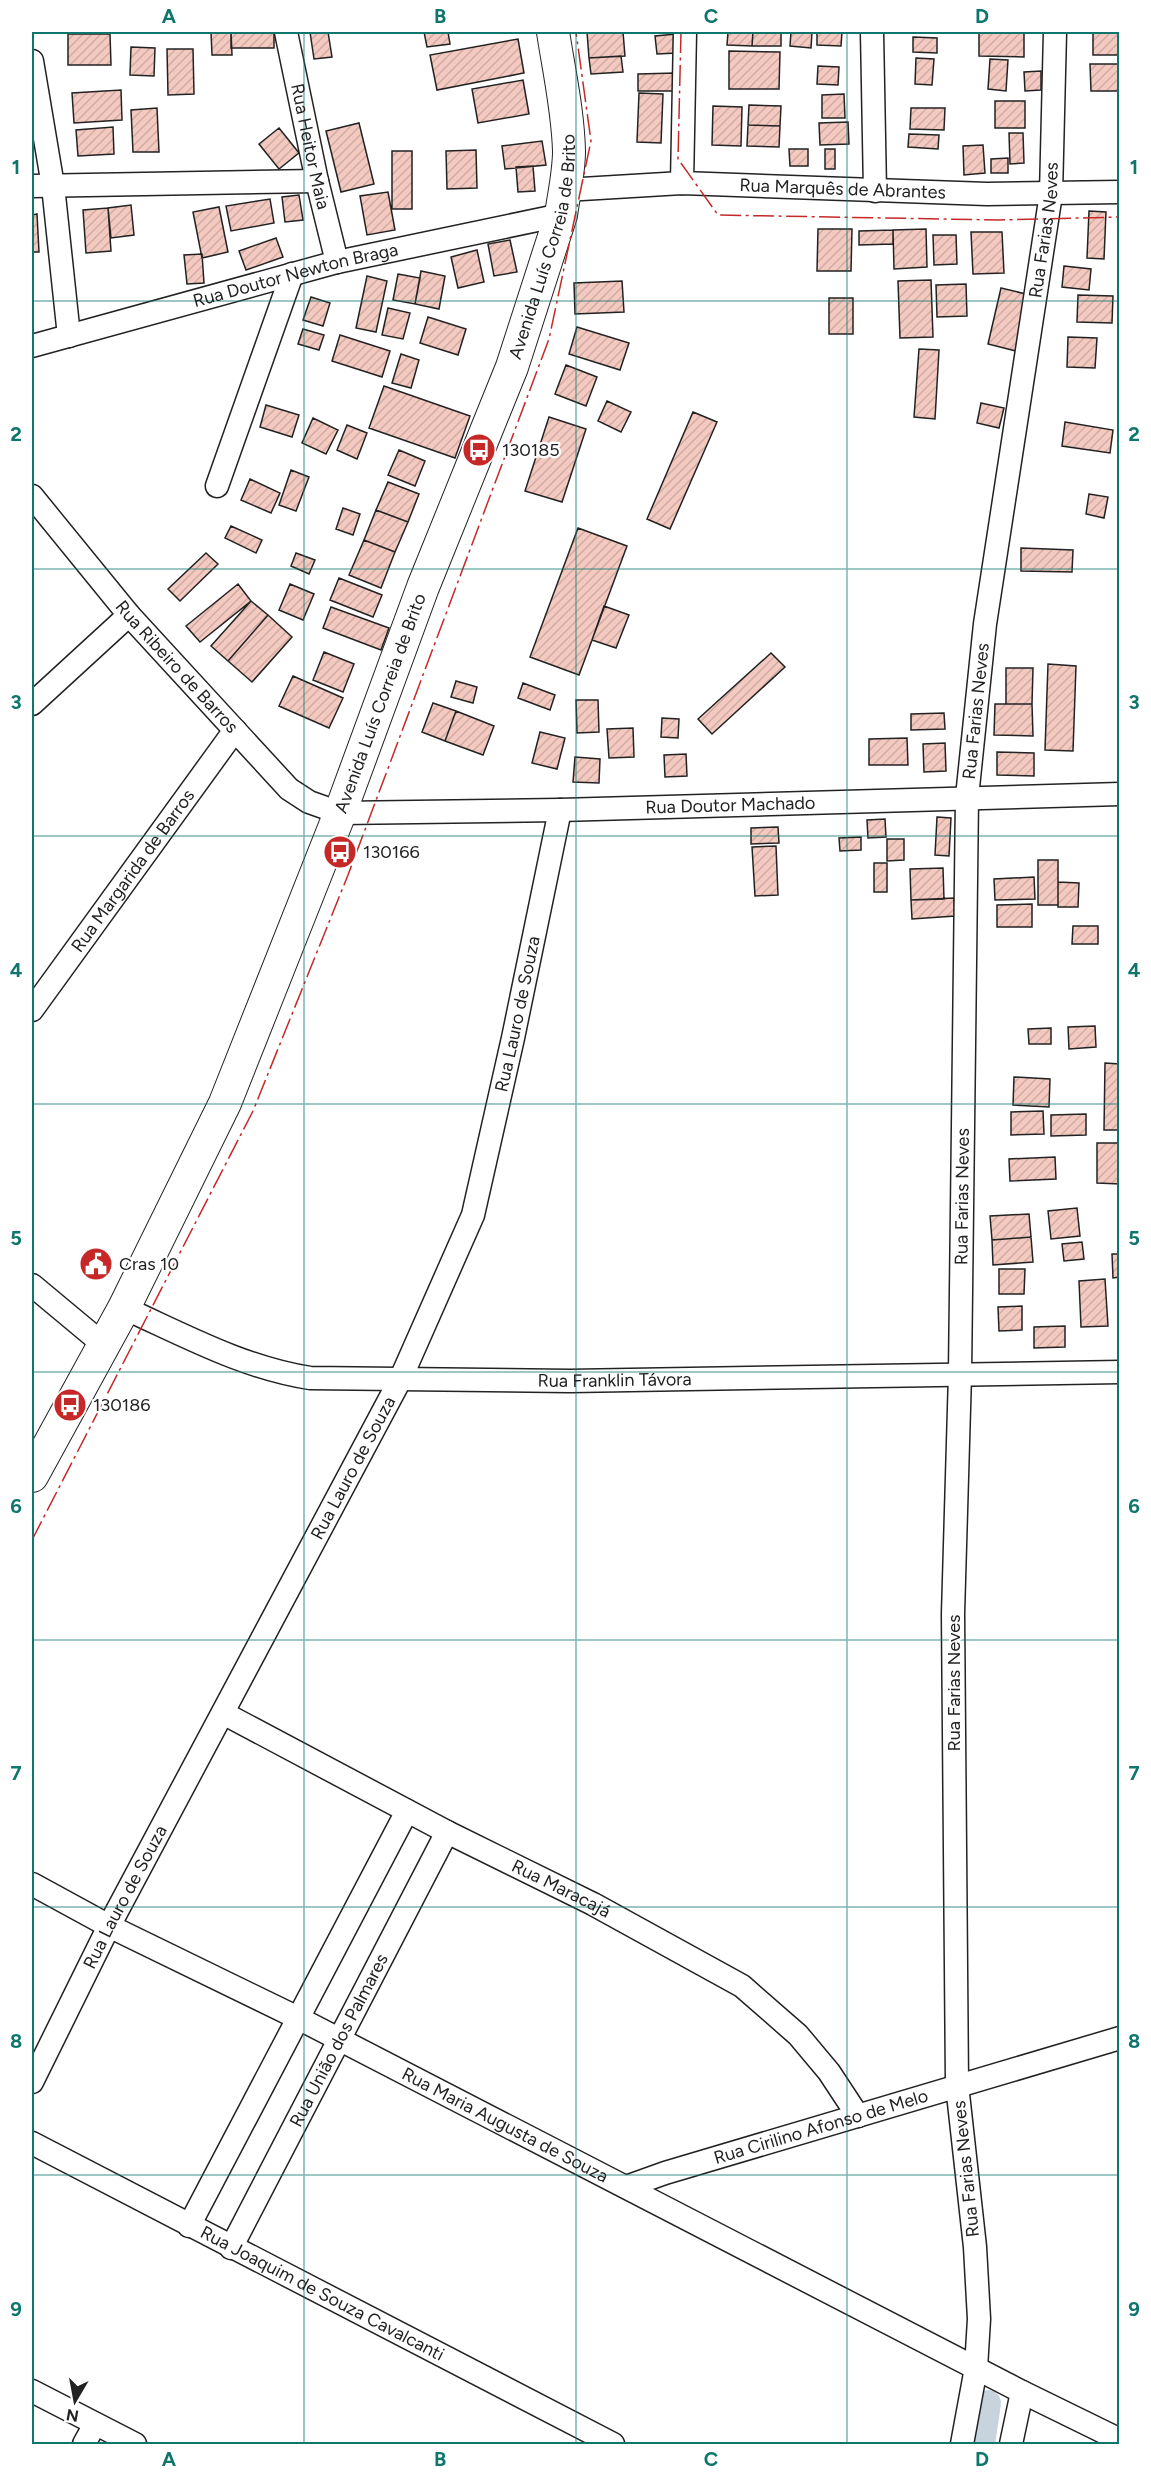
<svg xmlns="http://www.w3.org/2000/svg" width="1151" height="2476" viewBox="0 0 1151 2476" font-family="Figtree,sans-serif">
  <defs>
    <pattern id="building-hatch" width="6" height="6" patternUnits="userSpaceOnUse" patternTransform="scale(1.5)"><rect width="6" height="6" fill="#f3c9c0"/><path d="M-1 1l2-2M0 6l6-6M5 7l2-2" fill="none" stroke="#d0aca5"/></pattern>
  </defs>
  <rect width="100%" height="100%" fill="#fff"/>
  <g fill="none" stroke-linecap="round" stroke-linejoin="round">
    <path stroke="#c7d3dd" stroke-width="26" d="M982 2444 988 2403"/>
  </g>
  <path fill="url(#building-hatch)" stroke="#222" stroke-width="1.5" d="M211 32H231L232 55H212Z
    M231 32H274V48H231Z
    M310 32H328L332 57 314 59Z
    M424 32H448L450 44 427 47Z
    M587 32H623L625 56 589 58Z
    M728 32H753L752 46 727 45Z
    M753 32H781V46H752Z
    M791 32H812L811 48 790 46Z
    M817 32H842L841 46 817 45Z
    M979 32H1024V57L979 56Z
    M1093 33H1120V55H1093Z
    M68 34H110L111 65H68Z
    M676 34 677 53 657 54 655 36Z
    M913 37 937 38V53L913 52Z
    M518 39 524 73 437 90 430 55Z
    M131 47 155 48 154 76 130 75Z
    M167 49H193L194 94 168 95Z
    M729 51 780 52 779 89H729Z
    M621 56 623 72 591 74 589 58Z
    M916 58 934 59 932 85 915 84Z
    M990 59 1008 60 1006 91 988 89Z
    M1090 64H1120V91H1091Z
    M818 66 839 67 838 85 817 84Z
    M1041 71V90L1025 91 1024 72Z
    M675 73V91H638V74Z
    M523 80 529 114 478 123 472 89Z
    M121 90 122 120 74 123 72 93Z
    M639 93 663 94 661 143 637 142Z
    M844 94 845 118H822V95Z
    M995 101H1025V128H995Z
    M749 105 781 106 780 126 748 125Z
    M713 106 742 107 741 146 712 145Z
    M157 108 159 152H133L131 110Z
    M911 108H945L944 130 910 129Z
    M848 122 849 144 820 145 819 123Z
    M359 123 374 184 341 192 326 131Z
    M748 125 780 126 779 147 747 146Z
    M113 127 114 154 78 156 76 130Z
    M279 128 299 153 279 169 259 144Z
    M1009 133H1023L1024 163 1010 164Z
    M909 134 939 135 938 149 908 147Z
    M542 141 546 165 505 169 502 146Z
    M983 145 985 173 964 175 963 146Z
    M789 149H808V166H790Z
    M825 149H835V169H825Z
    M476 150 477 188 447 189 446 151Z
    M392 151H412V209H392Z
    M1008 158V173H991V159Z
    M533 166 535 191 518 192 516 167Z
    M388 192 395 230 367 235 360 196Z
    M299 195 303 220 285 222 282 197Z
    M270 199 274 223 231 231 226 206Z
    M131 205 134 235 111 238 108 208Z
    M219 207 228 252 202 258 193 212Z
    M108 208 111 251 86 253 83 210Z
    M1089 211 1106 212 1104 259 1087 258Z
    M37 214 39 252H32V215Z
    M818 229H852L851 271H817Z
    M926 229 927 267 894 269 893 230Z
    M893 230V244L859 245V231Z
    M971 232H1002L1004 273 973 274Z
    M933 235H956L957 264 934 265Z
    M276 238 283 257 246 270 239 251Z
    M510 240 517 272 494 276 488 244Z
    M477 250 484 282 458 288 451 257Z
    M202 254 204 283 187 284 184 255Z
    M1064 266 1091 269 1089 290 1062 287Z
    M421 271 445 276 439 309 415 304Z
    M398 274 420 278 415 304 393 300Z
    M367 276 387 281 376 332 356 328Z
    M931 280 933 337 900 338 898 281Z
    M622 281 624 312 575 314 574 283Z
    M966 284 967 316 937 317 936 285Z
    M1001 288 1030 295 1016 351 988 344Z
    M1078 295 1113 296 1112 323 1077 322Z
    M311 297 330 303 323 326 303 320Z
    M829 298H853V334H829Z
    M388 308 410 313 403 339 382 335Z
    M428 317 466 329 458 355 420 343Z
    M577 327 629 343 620 370 569 354Z
    M303 329 324 335 319 350 298 344Z
    M340 335 390 351 382 377 332 361Z
    M1068 337 1097 338 1095 368 1067 367Z
    M919 349 939 350 935 419 914 417Z
    M401 354 419 360 411 388 392 383Z
    M566 365 597 377 586 406 555 394Z
    M384 386 470 416 455 458 369 428Z
    M607 401 631 412 621 432 598 421Z
    M981 403 1004 408 999 428 977 423Z
    M266 405 299 415 292 437 260 427Z
    M693 412 717 422 670 529 647 519Z
    M549 417 586 429 562 502 525 491Z
    M313 418 338 430 326 454 302 443Z
    M1065 422 1113 430 1110 453 1062 446Z
    M347 425 367 433 357 459 337 450Z
    M399 450 425 461 415 486 388 475Z
    M291 470 309 477 296 511 279 505Z
    M250 479 280 493 271 513 241 500Z
    M388 482 419 494 408 522 376 510Z
    M1089 494 1108 497 1104 518 1086 514Z
    M343 508 360 514 353 535 336 529Z
    M376 510 408 522 395 552 364 540Z
    M231 526 262 540 256 553 225 538Z
    M578 528 627 546 579 675 530 657Z
    M364 540 395 552 381 588 349 575Z
    M1021 548 1073 550 1072 572 1021 571Z
    M206 553 218 564 180 601 168 589Z
    M296 553 315 560 309 574 291 566Z
    M339 578 382 595 373 617 330 600Z
    M238 584 251 601 200 642 186 626Z
    M290 584 314 594 303 620 279 610Z
    M251 601 268 615 228 661 211 646Z
    M604 606 629 615 616 648 592 640Z
    M331 607 389 628 381 650 323 628Z
    M268 615 292 637 252 682 228 661Z
    M324 652 354 664 343 692 313 680Z
    M771 653 785 667 712 734 698 719Z
    M1048 664 1076 666 1073 751 1045 750Z
    M1006 668H1033L1032 704H1006Z
    M293 676 343 698 329 728 279 706Z
    M456 681 477 687 473 703 451 697Z
    M523 683 555 695 550 710 518 698Z
    M576 700H598L599 732 577 733Z
    M433 703 456 711 445 741 422 732Z
    M995 704H1032L1033 736 994 735Z
    M456 711 494 726 483 755 445 741Z
    M944 713 945 729 911 730V714Z
    M662 718 679 719 678 738 661 737Z
    M633 728 634 757 609 758 607 729Z
    M540 732 565 738 557 769 532 763Z
    M907 738 908 765H869V739Z
    M945 743 946 771 924 772 923 744Z
    M997 752 1034 753V776L997 775Z
    M686 754 687 776 665 777 664 755Z
    M575 757 600 759 599 783 573 782Z
    M937 817 951 818 949 856 935 855Z
    M885 819 886 837 868 838 867 820Z
    M778 827 779 843 751 844V828Z
    M861 837V850L840 851 839 838Z
    M887 839H904V860L887 861Z
    M776 846 778 895 755 896 752 847Z
    M1038 860H1058V905H1038Z
    M874 863H887V892H874Z
    M943 868 944 899 911 900 910 869Z
    M1034 877 1035 899 995 900 994 879Z
    M1058 882 1079 883 1078 907H1058Z
    M954 898 955 916 912 919 911 900Z
    M1032 904V927H997V905Z
    M1073 926H1098V944H1072Z
    M1095 1026 1096 1047 1069 1049 1068 1027Z
    M1051 1028V1044H1029L1028 1029Z
    M1105 1063 1120 1064V1130H1104Z
    M1014 1077 1050 1079 1049 1107 1013 1105Z
    M1043 1111 1044 1134 1011 1135V1112Z
    M1086 1114V1135L1051 1136V1115Z
    M1097 1143H1120V1184L1097 1183Z
    M1055 1157 1056 1179 1010 1181 1009 1159Z
    M1077 1208 1080 1236 1051 1239 1048 1211Z
    M1029 1214 1031 1237 992 1240 990 1216Z
    M1031 1237 1033 1262 993 1265 992 1240Z
    M1082 1242 1084 1259 1064 1261 1062 1244Z
    M1112 1254H1120V1277L1113 1278Z
    M999 1269H1025L1024 1294H999Z
    M1105 1279 1108 1326 1081 1327 1079 1281Z
    M1022 1306V1330L999 1331 998 1307Z
    M1065 1326V1347L1034 1348V1327Z"/>
  <g fill="none" stroke-linecap="round" stroke-linejoin="round">
    <defs>
      <g id="minor">
        <path id="s1" d="M286 32 317 181 337 262"/>
        <path d="M872 32 875 191"/>
        <path d="M32 61 53 186 69 336"/>
        <path d="M682 183 685 32"/>
        <path d="M32 186 317 181"/>
        <path id="s2" d="M565 190 682 183 987 194 1120 192"/>
        <path id="s3" d="M32 346 337 262 561 215"/>
        <path d="M217 486 292 274"/>
        <path id="s4" d="M32 496 129 615 289 789 309 802 340 813 560 810 1120 794"/>
        <path d="M32 704 129 615"/>
        <path id="s5" d="M32 1010 235 730"/>
        <path d="M32 1285 104 1345"/>
        <path id="s6" d="M124 1308C184 1335 244 1368 310 1378L570 1381 1120 1372"/>
        <path id="s7" d="M223 1713 447 1832 593 1904 742 1986 798 2035 829 2072 858 2116"/>
        <path id="s8" d="M32 1884 109 1926 298 2018 1022 2392 1011 2444"/>
        <path id="s9" d="M32 2082 109 1926 401 1378 473 1215 513 1038 560 810"/>
        <path id="s10" d="M32 2143 613 2444"/>
        <path id="s11" d="M626 2187 665 2173 1120 2038"/>
        <path d="M189 2226 407 1811"/>
        <path id="s12" d="M231 2248 447 1832"/>
        <path d="M32 2391 135 2444"/>
        <path d="M1022 2392 1120 2440"/>
        <path d="M84 2444 95 2424"/>
        <path id="s13" d="M962 2444 976 2368 979 2319 975 2247 957 2085 953 1614 960 1374 967 797 985 624 1051 194 1055 32"/>
      </g>
      <g id="secondary">
        <path id="s14" d="M32 1476 124 1308 225 1103 340 813 423 587 512 367 561 215C564 194 569 172 569 151 568 111 559 71 553 32"/>
      </g>
    </defs>
    <use href="#minor" stroke="#222" stroke-width="25"/>
    <use href="#secondary" stroke="#222" stroke-width="34"/>
    <use href="#minor" stroke="#fff" stroke-width="22"/>
    <use href="#secondary" stroke="#fff" stroke-width="32"/>
    <path stroke="#c62828" stroke-width="1.5" stroke-dasharray="21 4.5 3 4.5" stroke-linecap="butt" d="M681 32 678 159 718 215 999 220 1120 217
      M32 1540 253 1111 348 875 549 339 591 141 576 32"/>
  </g>
  <path fill="none" stroke="#0f766e" stroke-width="1.5" stroke-opacity="0.55" d="M304 32V2444M576 32V2444M847 32V2444M32 301H1120M32 569H1120M32 836H1120M32 1104H1120M32 1372H1120M32 1640H1120M32 1907H1120M32 2175H1120"/>
  <defs>
    <symbol id="bus-disc" viewBox="-11 -11 22 22"><circle r="9.5" fill="#c62828" stroke="#fff"/><path d="M-5-6H5V4H4V6H2V4H-2V6H-4V4H-5ZM-3.5-4V0h7V-4ZM-3.5 1.2v1.5H-2V1.2ZM2 1.2v1.5H3.5V1.2Z" fill="#fff"/></symbol>
    <symbol id="civic-disc" viewBox="-11 -11 22 22"><circle r="9.5" fill="#c62828" stroke="#fff"/><path d="M-.6-6.5H3V-4.5H.6V-3L4-1V1h2V6H-6V1h2V-1L-.6-3ZM-1.2 2.5V6h2.4V2.5Z" fill="#fff"/></symbol>
  </defs>
  <g fill-rule="evenodd">
    <use href="#bus-disc" x="460" y="431" width="38" height="38"/>
    <use href="#bus-disc" x="321" y="833" width="38" height="38"/>
    <use href="#civic-disc" x="77" y="1245" width="38" height="38"/>
    <use href="#bus-disc" x="51" y="1386" width="38" height="38"/>
  </g>
  <g text-anchor="middle" stroke-width="4.5" stroke-linejoin="round" paint-order="stroke">
    <g font-size="18" fill="#222" stroke="#fff">
      <text dy="6" stroke="none"><textPath href="#s1" startOffset="117">Rua Heitor Maia</textPath></text>
      <text dy="6" stroke="none"><textPath href="#s2" startOffset="278">Rua Marquês de Abrantes</textPath></text>
      <text dy="6" stroke="none"><textPath href="#s13" startOffset="2222">Rua Farias Neves</textPath></text>
      <text dy="6" stroke="none"><textPath href="#s14" startOffset="1335">Avenida Luís Correia de Brito</textPath></text>
      <text dy="6" stroke="none"><textPath href="#s3" startOffset="273">Rua Doutor Newton Braga</textPath></text>
      <text dy="6" stroke="none"><textPath href="#s4" startOffset="224">Rua Ribeiro de Barros</textPath></text>
      <text dy="6" stroke="none"><textPath href="#s14" startOffset="849">Avenida Luís Correia de Brito</textPath></text>
      <text dy="6" stroke="none"><textPath href="#s13" startOffset="1736">Rua Farias Neves</textPath></text>
      <text dy="6" stroke="none"><textPath href="#s4" startOffset="837">Rua Doutor Machado</textPath></text>
      <text dy="6" stroke="none"><textPath href="#s5" startOffset="172">Rua Margarida de Barros</textPath></text>
      <text dy="6" stroke="none"><textPath href="#s9" startOffset="1179">Rua Lauro de Souza</textPath></text>
      <text dy="6" stroke="none"><textPath href="#s13" startOffset="1250">Rua Farias Neves</textPath></text>
      <text dy="6" stroke="none"><textPath href="#s6" startOffset="504">Rua Franklin Távora</textPath></text>
      <text dy="6" stroke="none"><textPath href="#s9" startOffset="693">Rua Lauro de Souza</textPath></text>
      <text transform="translate(954 1683) rotate(-90)" y="6">Rua Farias Neves</text>
      <text dy="6" stroke="none"><textPath href="#s7" startOffset="381">Rua Maracajá</textPath></text>
      <text dy="6" stroke="none"><textPath href="#s9" startOffset="207">Rua Lauro de Souza</textPath></text>
      <text dy="6" stroke="none"><textPath href="#s12" startOffset="234">Rua União dos Palmares</textPath></text>
      <text dy="6" stroke="none"><textPath href="#s8" startOffset="531">Rua Maria Augusta de Souza</textPath></text>
      <text dy="6" stroke="none"><textPath href="#s11" startOffset="204">Rua Cirilino Afonso de Melo</textPath></text>
      <text transform="translate(966 2169) rotate(-96)" y="6">Rua Farias Neves</text>
      <text dy="6" stroke="none"><textPath href="#s10" startOffset="327">Rua Joaquim de Souza Cavalcanti</textPath></text>
    </g>
    <g font-size="18" fill="#222" stroke="#fff" text-anchor="start">
      <text x="502" y="456">130185</text>
      <text x="363" y="858">130166</text>
      <text x="119" y="1270">Cras 10</text>
      <text x="93" y="1411">130186</text>
    </g>
  </g>
  <rect width="1151" height="2476" fill="none" stroke="#ffffff" stroke-width="66"/>
  <g transform="translate(75 2401) rotate(190)" stroke="#ffffff" stroke-width="4.5" paint-order="stroke">
  <path d="M0-4.5L10 22L0 15L-10 22Z" fill="#222222"/>
  <text y="-9" font-size="16" font-weight="bold" text-anchor="middle" fill="#222222">N</text>
  </g>
  <rect x="33" y="33" width="1085" height="2410" fill="none" stroke="#0f766e" stroke-width="2"/>
  <g font-size="20" text-anchor="middle" font-weight="bold" fill="#0f766e">
    <text x="169" y="23">A</text>
    <text x="440" y="23">B</text>
    <text x="711" y="23">C</text>
    <text x="982" y="23">D</text>
    <text x="16" y="174">1</text>
    <text x="1134" y="174">1</text>
    <text x="16" y="441">2</text>
    <text x="1134" y="441">2</text>
    <text x="16" y="709">3</text>
    <text x="1134" y="709">3</text>
    <text x="16" y="977">4</text>
    <text x="1134" y="977">4</text>
    <text x="16" y="1245">5</text>
    <text x="1134" y="1245">5</text>
    <text x="16" y="1513">6</text>
    <text x="1134" y="1513">6</text>
    <text x="16" y="1780">7</text>
    <text x="1134" y="1780">7</text>
    <text x="16" y="2048">8</text>
    <text x="1134" y="2048">8</text>
    <text x="16" y="2316">9</text>
    <text x="1134" y="2316">9</text>
    <text x="169" y="2466">A</text>
    <text x="440" y="2466">B</text>
    <text x="711" y="2466">C</text>
    <text x="982" y="2466">D</text>
  </g>
</svg>
